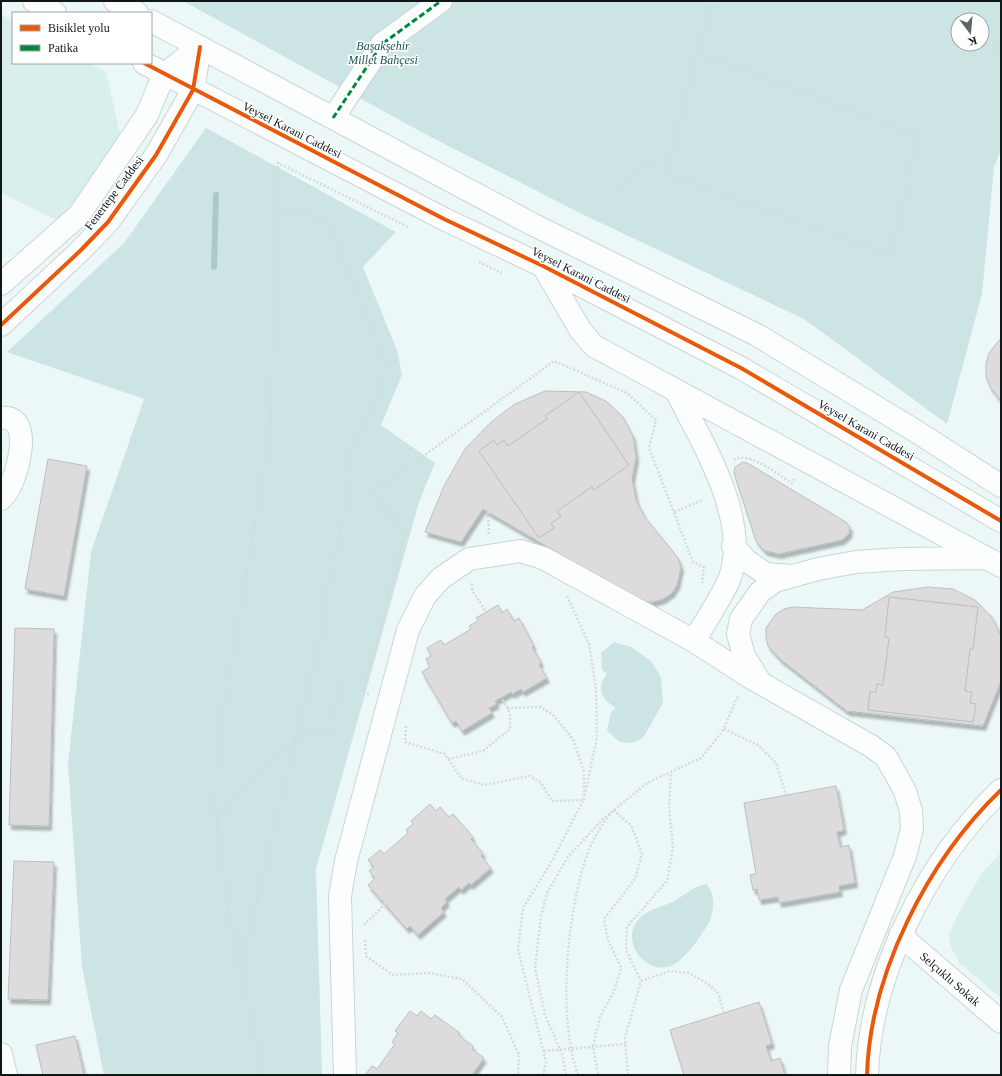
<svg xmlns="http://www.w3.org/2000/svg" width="1002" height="1076" viewBox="0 0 1002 1076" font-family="Georgia,serif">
  <defs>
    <filter id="shadow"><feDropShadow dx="2.5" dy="4.5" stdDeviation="1" flood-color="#0004"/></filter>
  </defs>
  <rect width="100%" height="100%" fill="#ecf8f8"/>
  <path fill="#d8efee" d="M1 14 13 21V63H89L106 72 120 133 64 224 1 193Z
    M1001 852V998L959 963 951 947 949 934 959 912 982 873Z"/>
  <path fill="#cde4e4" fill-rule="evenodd" d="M183 1H1001V150L994 167 982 294 947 424 804 319 584 215 425 134ZM958 20H982V44H958Z
    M206 128 396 232 363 267 397 350 402 375 381 425 435 463 419 502 316 869 322 1075H104L82 967 68 764 91 552 144 399 7 352 124 243Z
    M614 642 631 647 651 661 661 677 663 703 643 738 632 743 620 742 607 731 611 712 616 708C602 700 595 689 607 674L602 670 601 653Z
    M707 884C717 898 714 916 705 929 697 941 687 956 675 964 649 979 619 943 638 920 647 909 660 908 672 902 684 896 693 886 707 884Z"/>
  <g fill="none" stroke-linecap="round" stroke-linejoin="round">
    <path stroke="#aacac9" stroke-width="6" d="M214 267 216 195"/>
  </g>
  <path fill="#dddbdc" stroke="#bdbebf" filter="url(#shadow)" d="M1001 338V401L990 387 986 376V364L989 353Z
    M545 391 586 392 606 401 622 416 633 436 636 457 632 479 636 500 644 516 678 558 681 567 677 585 672 593 663 599 653 602 642 601 633 597 483 509 461 542 425 532 444 486 465 449 491 422 515 404Z
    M579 392 629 465 594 490 592 487 557 511 561 517 551 523 554 528 539 538 479 451 494 440 497 445 504 440 508 446 547 419 545 416Z
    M48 459 87 466 64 596 25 589Z
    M743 462 749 464 846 522 850 527 849 534 842 540 779 554 765 551 756 541 734 473 735 467Z
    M928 587 953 589 975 600 992 617 1001 636V681L983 726 847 711 780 659 768 646 766 638V628L776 614 784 609 792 607 862 610 893 592Z
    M889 597 978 607 973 649H970L965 691 972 692 970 703 976 704 973 722 868 710 870 692H876L877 684 883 685 889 638 885 637Z
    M498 605 502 613 507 609 514 621 519 618 534 646 532 647 541 662 539 665 547 678 523 692 521 689 512 694 511 692 495 701 497 704 489 708 492 713 462 731 456 721 452 723 422 672 430 667 426 659 431 656 427 648 441 640 444 645 471 629 469 626 478 621 476 618Z
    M15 628 54 629 49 826 9 825Z
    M836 786 844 830 837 832 840 847 849 845 855 883 839 886 840 892 779 903 778 897 759 900 757 889 753 890 750 875 756 874 744 803Z
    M430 804 436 811 440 807 449 817 453 814 473 837 471 839 483 853 481 856 491 868 471 885 469 883 461 890 459 887 445 899 447 902 441 908 444 912 418 935 410 926 407 929 368 885 375 878 369 871 374 867 368 860 380 850 384 854 408 833 406 830 413 824 411 821Z
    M14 861 54 862 48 1000 8 999Z
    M759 1002 772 1044 766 1046 771 1061 780 1058 785 1075H684L670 1030Z
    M410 1011 417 1016 421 1011 431 1019 435 1015 460 1033 458 1035 473 1046 472 1049 484 1058 472 1075H365L372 1066 377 1069 395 1044 392 1042 398 1033 395 1031Z
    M75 1036 84 1075H43L36 1045Z"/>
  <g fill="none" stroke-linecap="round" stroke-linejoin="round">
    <defs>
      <path id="minor" d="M34 1 55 13
        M115 1 137 13
        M151 21 532 224 757 335 914 430 1001 486
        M144 63 444 219 543 266 741 368 1001 521
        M333 118 382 44 441 1
        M543 266 581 331 594 346 1001 566
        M1 284 79 215 147 115 164 74 200 47
        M1 325 80 251 108 222 156 155 193 90 200 47
        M676 391C702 442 752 522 729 580 720 600 705 622 694 641
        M1 418C34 415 18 470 10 487 8 491 4 496 1 499
        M733 546 747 561 766 574 792 576
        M759 680 744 656 738 634 741 619 760 592 775 581 818 569 856 562 902 559 984 558
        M900 935 1001 1022
        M1 1054 6 1075
        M345 1075 340 896 346 861 408 630 425 596 440 579 469 559 520 551 543 558 694 641 748 676 871 746 886 757 905 791 911 811 912 829 905 856 851 990 840 1046 839 1075
        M867 1075C870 973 928 860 1001 790"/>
    </defs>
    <use href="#minor" stroke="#cad4d4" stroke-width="24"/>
    <path stroke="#d6dada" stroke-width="2.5" stroke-dasharray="2 2" stroke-linecap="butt" d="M696 52 918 136 891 255 668 175 696 52 714 1
      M995 60 1001 38
      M613 193 639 168 672 156
      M479 262 502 273
      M734 460C747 450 779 475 792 483L794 479
      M488 512 489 535
      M674 512 703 500
      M472 584V590L486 612
      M567 596 589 644 596 688 597 738 585 794
      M369 694 363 693 406 531 371 494 554 361 627 393 656 420 649 448 693 562 704 567 702 583
      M406 726 405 742 445 754 461 778 484 785 530 776 541 783 552 801 584 800V772L573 739 554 716 541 707 507 708
      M724 729 758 745 776 763 786 795
      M448 759 483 751 510 729V713L501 697
      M216 820 297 737 329 733 343 676
      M364 925 385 904
      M365 940 366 956 393 975 429 973 462 979 502 1017 519 1055 518 1075
      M241 964 325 621 321 614 348 499 343 472 383 383 385 362 327 220 277 207
      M641 981 670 971 689 973 707 983 718 993 724 1013
      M544 1051 625 1044
      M263 1075 228 908 215 810 217 747 270 433 278 163 408 227
      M543 1075 546 1062 518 949 523 908 552 861 584 799
      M566 1075 562 1054 545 1015 535 968 541 916 547 893 568 857 602 820 647 783 701 758 722 732 738 696
      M578 1075C557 1016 567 911 588 852 594 837 603 823 613 810L631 825 642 854 635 879 604 919 608 940 621 968 614 991 600 1017 593 1046 598 1075
      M628 1075 625 1038 641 981 626 950 627 927 667 881 673 848 669 807 671 773"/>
    <use href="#minor" stroke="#fcfefe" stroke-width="22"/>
    <path stroke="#00873e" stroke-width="3" stroke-dasharray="6 3" stroke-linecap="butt" d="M333 118 382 44 441 1"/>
    <defs>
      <path id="cycleway" d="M144 63 444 219 543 266 741 368 1001 521
        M1 325 80 251 108 222 156 155 193 90 200 47
        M867 1075C870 973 928 860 1001 790"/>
    </defs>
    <use href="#cycleway" stroke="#fff" stroke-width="6"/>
    <use href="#cycleway" stroke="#e8590c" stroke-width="4"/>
  </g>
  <g text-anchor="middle" stroke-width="3" stroke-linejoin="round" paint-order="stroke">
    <g font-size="12" font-style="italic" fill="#1a5453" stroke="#fff">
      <text x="383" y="50">Başakşehir<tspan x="383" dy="14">Millet Bahçesi</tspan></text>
    </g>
    <g font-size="12" fill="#0f1717" stroke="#fff">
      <text transform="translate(292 130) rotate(27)" y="4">Veysel Karani Caddesi</text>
      <text transform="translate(114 193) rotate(-53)" y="4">Fenertepe Caddesi</text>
      <text transform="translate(581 275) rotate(27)" y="4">Veysel Karani Caddesi</text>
      <text transform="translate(866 430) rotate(30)" y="4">Veysel Karani Caddesi</text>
      <text transform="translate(950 979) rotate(41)" y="4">Selçuklu Sokak</text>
    </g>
  </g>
  <rect width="1002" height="1076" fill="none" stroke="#0f1717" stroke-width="4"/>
  <rect x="12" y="12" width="140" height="52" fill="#ffffff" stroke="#9fa2a2"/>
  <rect x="20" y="25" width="20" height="6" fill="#e8590c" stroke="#9fa2a2"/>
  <text x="48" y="32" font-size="12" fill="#0f1717">Bisiklet yolu</text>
  <rect x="20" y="45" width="20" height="6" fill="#00873e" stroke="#9fa2a2"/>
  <text x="48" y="52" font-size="12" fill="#0f1717">Patika</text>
  <g transform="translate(970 32) rotate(164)"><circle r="19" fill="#ffffff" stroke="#9fa2a2"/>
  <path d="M0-3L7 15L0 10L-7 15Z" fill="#5c6666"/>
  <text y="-6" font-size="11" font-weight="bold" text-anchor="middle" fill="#0f1717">K</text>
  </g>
</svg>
